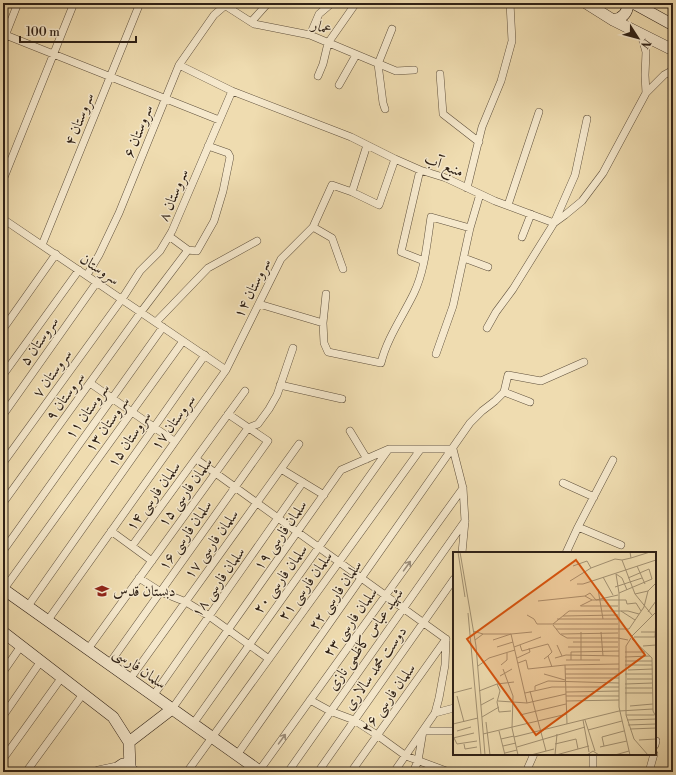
<svg xmlns="http://www.w3.org/2000/svg" width="676" height="775" viewBox="0 0 676 775" font-family="'Libre Bodoni',Amiri,serif">
  <rect width="100%" height="100%" fill="#efdcb0"/>
  <filter id="stains"><feTurbulence type="fractalNoise" baseFrequency=".005" numOctaves="4"/><feColorMatrix values="0 0 0 0 .2 0 0 0 0 .09 0 0 0 0 .02 0 0 0 .5 -.17"/></filter>
  <radialGradient id="worn" r=".72"><stop offset=".6" stop-color="#630" stop-opacity="0"/><stop offset="1" stop-color="#630" stop-opacity=".3"/></radialGradient>
  <g fill="none" stroke-linecap="round" stroke-linejoin="round">
    <defs>
      <path id="street" d="M224 3 226 6 254 24 310 35 396 71 414 70
        M251 22 268 3
        M3 34 219 120
        M641 34 646 52 645 75 646 93 664 75 673 70
        M310 35 319 14 332 3
        M3 41 18 3
        M179 65 232 91 351 137 395 159 420 170 446 178 495 201 554 223 565 215 582 201 603 173 646 93
        M440 74 443 114 479 142
        M318 76 323 64 328 43 356 3
        M339 85 356 55
        M385 109 383 103 378 64 392 29
        M420 170 401 252 424 261
        M3 180 74 3
        M467 188 482 127 501 81 512 41 510 3
        M352 192 367 145
        M508 205 539 112
        M3 219 226 370
        M313 227 332 238 343 269
        M169 236 188 250
        M522 237 531 214
        M42 245 140 3
        M464 258 488 267
        M87 275 99 255 119 213 179 65 214 15 228 3
        M259 304 323 323 326 294
        M156 322 208 268 257 241
        M323 323 324 343 328 352 381 363C387 338 403 316 414 293 425 270 427 242 431 217L470 228
        M487 328 496 312 513 289 554 223 575 175 587 119
        M3 329 56 254
        M436 354 453 306 470 228 480 194
        M3 375 79 270
        M90 383 174 441
        M280 385 342 399
        M504 392 530 402
        M3 415 97 282
        M350 431 367 459
        M453 449 463 488 465 521 462 553
        M196 459 446 639
        M3 463 122 299 140 271 160 251 172 231 232 91
        M281 469 324 495
        M563 483 594 497
        M3 503 141 312 188 250 197 251 214 221 223 191 230 157 228 153 208 146
        M578 527 621 545
        M111 531 152 561
        M132 546 245 391
        M3 551 163 327
        M566 553 578 527 613 460
        M139 578 161 592 186 602 209 616 269 659
        M4 589 183 341
        M28 606 205 355
        M48 620 226 370 281 259 313 227 332 185 352 192 379 205 395 159
        M88 649 248 428 258 424 269 409 277 395 293 348
        M109 664 268 441 228 414
        M3 672 21 646
        M130 679 299 444
        M153 696 303 482
        M310 700 330 711 354 720 377 735 406 756 449 772
        M172 709 341 470 389 449H453
        M435 713 454 708
        M3 716 41 661
        M193 724 388 450
        M655 745 656 741
        M237 755 470 423 482 411 495 401 504 392 508 375 541 381 584 362
        M3 759 62 677
        M259 771 463 488
        M26 772 83 694
        M187 772 420 450
        M288 772 465 521
        M318 772 454 579
        M351 772 446 639
        M394 772 435 713 439 698 445 665 446 639
        M413 772 418 761 423 731H454
        M526 772 534 754
        M593 772V754
        M649 772 654 754"/>
      <path id="secondary" d="M586 3 613 20 673 50
        M633 3 673 25
        M613 20C622 19 629 12 627 3
        M3 589 261 772
        M3 632 113 717 129 742 130 767
        M129 742 172 709
        M98 772 117 768
        M117 772V768L123 764 128 765 133 771"/>
    </defs>
    <use href="#street" stroke="#5f503c" stroke-width="8"/>
    <use href="#secondary" stroke="#2f2116" stroke-width="12"/>
    <use href="#street" stroke="#f5e8cc" stroke-width="7"/>
    <use href="#secondary" stroke="#f5e8cc" stroke-width="11"/>
  </g>
  <defs><path id="oneway-shaft" d="M-6 0H5M1.5-3L5.5 0L1.5 3" fill="none" stroke-width="1.6" stroke-linecap="round" stroke-linejoin="round"/></defs>
  <g stroke="#9c8e7a">
    <use href="#oneway-shaft" transform="translate(407 566) rotate(-54)"/>
    <use href="#oneway-shaft" transform="translate(282 739) rotate(-54)"/>
  </g>
  <defs>
    <symbol id="school-bare" viewBox="-9 -9 18 18"><path d="M0-5L7-2L0 1L-7-2ZM-4 1L0 2.5L4 1V4Q0 6-4 4Z" fill="#8f2418" stroke="#f5e8cc" stroke-width="2.5" paint-order="stroke"/></symbol>
  </defs>
  <g fill-rule="evenodd">
    <use href="#school-bare" x="92" y="581" width="20" height="20"/>
  </g>
  <g text-anchor="middle" stroke-width="3" stroke-linejoin="round" paint-order="stroke">
    <g font-size="15" fill="#2f2116" stroke="#f5e8cc">
      <text transform="translate(322 27) rotate(20)" y="5">عمار</text>
      <text transform="translate(79 119) rotate(-68)" y="5">سروستان ۴</text>
      <text transform="translate(138 131) rotate(-68)" y="5">سروستان ۶</text>
      <text transform="translate(444 165) rotate(21)" y="5">منبع آب</text>
      <text transform="translate(173 195) rotate(-67)" y="5">سروستان ۸</text>
      <text transform="translate(100 269) rotate(34)" y="5">سروستان</text>
      <text transform="translate(252 288) rotate(-63)" y="5">سروستان ۱۴</text>
      <text transform="translate(39 341) rotate(-55)" y="5">سروستان ۵</text>
      <text transform="translate(52 373) rotate(-54)" y="5">سروستان ۷</text>
      <text transform="translate(65 396) rotate(-54)" y="5">سروستان ۹</text>
      <text transform="translate(87 411) rotate(-54)" y="5">سروستان ۱۱</text>
      <text transform="translate(173 422) rotate(-54)" y="5">سروستان ۱۷</text>
      <text transform="translate(107 424) rotate(-54)" y="5">سروستان ۱۳</text>
      <text transform="translate(129 439) rotate(-55)" y="5">سروستان ۱۵</text>
      <text transform="translate(185 492) rotate(-54)" y="5">سلمان فارسی ۱۵</text>
      <text transform="translate(153 496) rotate(-54)" y="5">سلمان فارسی ۱۴</text>
      <text transform="translate(185 535) rotate(-55)" y="5">سلمان فارسی ۱۶</text>
      <text transform="translate(280 535) rotate(-55)" y="5">سلمان فارسی ۱۹</text>
      <text transform="translate(211 544) rotate(-54)" y="5">سلمان فارسی ۱۷</text>
      <text transform="translate(280 579) rotate(-54)" y="5">سلمان فارسی ۲۰</text>
      <text transform="translate(218 582) rotate(-55)" y="5">سلمان فارسی ۱۸</text>
      <text transform="translate(305 586) rotate(-54)" y="5">سلمان فارسی ۲۱</text>
      <text transform="translate(335 595) rotate(-55)" y="5">سلمان فارسی ۲۲</text>
      <text transform="translate(350 622) rotate(-54)" y="5">سلمان فارسی ۲۳</text>
      <text transform="translate(365 639) rotate(-55)" y="5">شهید عباس کاظمی نازی</text>
      <text transform="translate(140 668) rotate(35)" y="5">سلمان فارسی</text>
      <text transform="translate(375 668) rotate(-55)" y="5">دوست محمد سالاری</text>
      <text transform="translate(388 698) rotate(-54)" y="5">سلمان فارسی ۲۶</text>
    </g>
    <g font-size="15" fill="#2f2116" stroke="#f5e8cc" text-anchor="start">
      <text x="113" y="596">دبستان قدس</text>
    </g>
  </g>
  <g transform="translate(453 552)">
    <rect width="203" height="203" fill="#efdcb0"/>
    <path fill="none" stroke="#a29172" stroke-width="1" d="M5 0 12 45M7 0 23 94 32 203M177 0 178 6 169 8 182 42 199 63M178 6 197 0M120 14 134 9 138 16M184 14 192 32M163 22 169 26 174 38M163 22 166 41M150 25 160 43M175 26 196 17 199 27 166 41V155L177 203M117 29 138 16 162 7 169 8M124 32H130L203 8M162 35 189 26M145 37 150 67M182 42 195 39M132 44 137 41 143 48 165 43M85 49 132 44 139 48M127 54 139 48H173L174 52 183 51 188 59M128 54H165M168 59 182 68M195 60 203 49M15 61 28 203M74 63 81 67 84 72H165M110 64 165 63M104 67H165M100 72 116 59H175L186 62M100 73 107 82 114 86H165L175 88M103 77H176L191 55 195 39 203 31M20 79 30 82 22 88M128 80V108M148 80 150 104M188 80H202M30 82H58L74 151M108 82 165 81M179 84 203 60M181 85H203M202 85 203 66M178 86 173 94V163L181 187 195 203M179 87 199 106 200 159 203 165M40 88 58 82 79 80M120 90H165M67 93 69 99 95 92 99 100 95 104M104 93 109 104M190 94 203 93M44 95 60 90M61 95 88 85M115 95H165M172 100H192M172 105 197 104M64 106 77 100 76 96M102 106 113 103 166 104M91 107 95 104 99 115M113 108H147M118 108V100L166 99M172 109H199M65 111 73 108 75 117 112 113 166 112M48 113 54 108V101M112 113 114 172M172 113H199M25 114 36 106 62 98M50 117 60 144 59 176 65 203M112 117H166M175 118 200 117M91 122 112 128M112 122H166M172 122H199M47 124 59 117M112 126H166M174 127H200M44 132 47 139 44 150 46 160 58 159M172 132 200 131M172 136H200M82 138V134L95 129 166 131M26 139 44 132 61 130M77 139 93 199M113 140 166 139M0 141 19 136M72 141 99 135H166M172 141H200M4 144 11 170M113 144H166M45 149 74 151 113 142M113 149 166 148M28 153 41 146M177 154 200 152M67 163 113 152M173 163H201M29 165 46 155M130 168 136 200M132 168 142 199M174 168 203 167M33 170 37 203M0 172 25 166M175 173 203 172M177 177 203 176M135 178 169 169M4 179 18 175M46 179 52 203M30 182 114 162M0 184 4 192 24 189M61 185 166 159 200 157M0 186 21 181M48 187 61 184M186 188 203 187M11 192 12 197 24 195M102 192 123 187 125 197M50 194 63 191M151 194 149 185 171 179M64 195 132 175M147 195 174 189M52 201 64 198M78 203 101 197M102 203 104 182M103 203 136 194M134 203 140 199 146 203M162 203 176 199"/>
    <path fill="#d6530d" fill-opacity="0.15" stroke="#d6530d" stroke-width="2" d="M123 8 192 103 83 183 14 87Z"/>
    <rect width="203" height="203" fill="none" stroke="#2f2116" stroke-width="2"/>
  </g>
  <rect width="676" height="775" fill="none" stroke="#efdcb0" stroke-width="16"/>
  <rect x="4" y="4" width="668" height="767" fill="none" stroke="#2f2116" stroke-width="2"/>
  <rect x="8" y="8" width="660" height="759" fill="none" stroke="#2f2116"/>
  <g transform="translate(638 38) rotate(126)" stroke="#f5e8cc" stroke-width="3" paint-order="stroke">
  <path d="M0-3L7 15L0 10L-7 15Z" fill="#2f2116"/>
  <text y="-6" font-size="11" font-weight="bold" text-anchor="middle" fill="#2f2116">N</text>
  </g>
  <path d="M20 36v6h116v-6" fill="none" stroke="#2f2116" stroke-width="2"/>
  <text x="26" y="36" font-size="12" fill="#2f2116" stroke="#f5e8cc" stroke-width="3" paint-order="stroke">100 m</text>
  <rect width="100%" height="100%" filter="url(#stains)"/>
  <rect width="100%" height="100%" fill="url(#worn)"/>
</svg>
